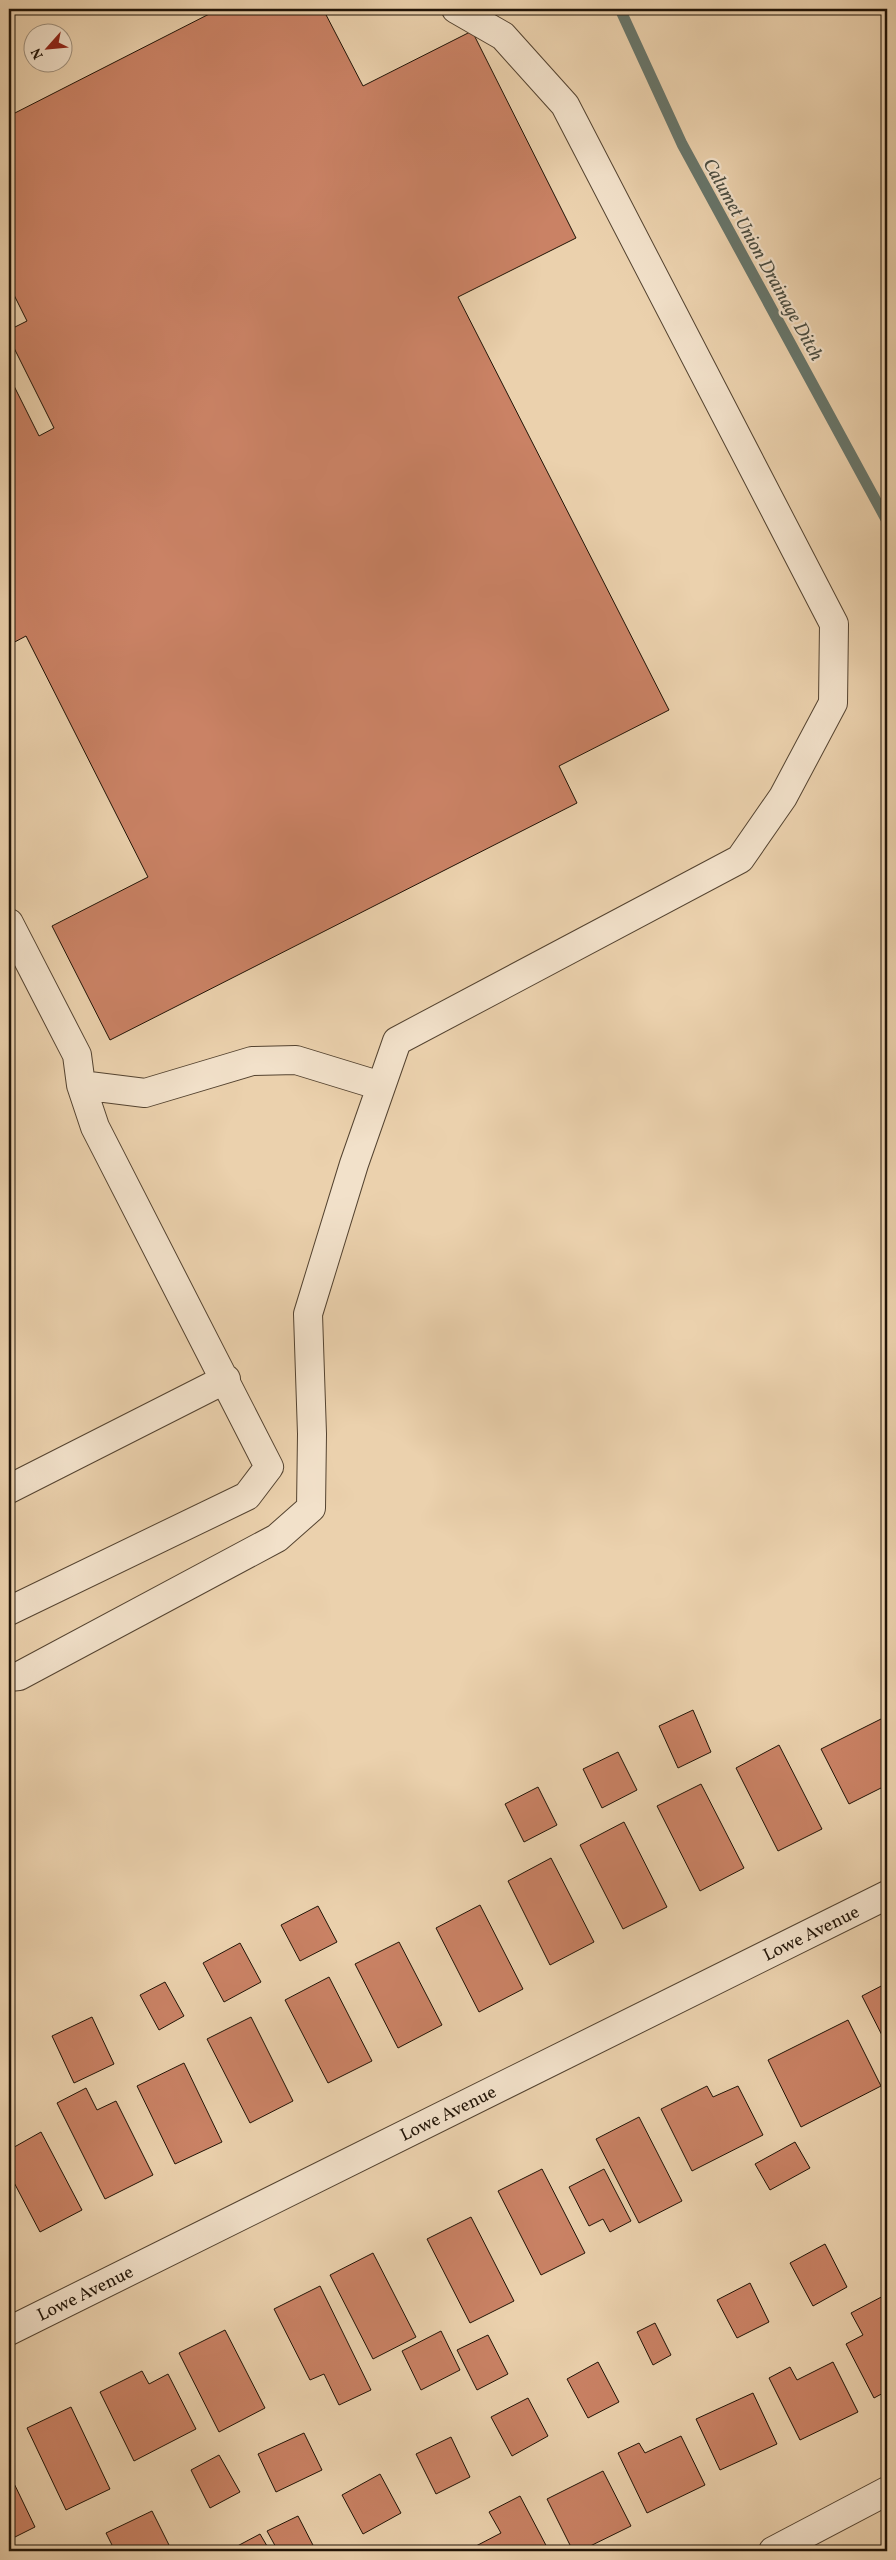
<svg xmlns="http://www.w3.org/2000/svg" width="896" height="2560" viewBox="0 0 896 2560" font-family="Vollkorn,serif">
  <rect width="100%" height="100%" fill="#ebd1ad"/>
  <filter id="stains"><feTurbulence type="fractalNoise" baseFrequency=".004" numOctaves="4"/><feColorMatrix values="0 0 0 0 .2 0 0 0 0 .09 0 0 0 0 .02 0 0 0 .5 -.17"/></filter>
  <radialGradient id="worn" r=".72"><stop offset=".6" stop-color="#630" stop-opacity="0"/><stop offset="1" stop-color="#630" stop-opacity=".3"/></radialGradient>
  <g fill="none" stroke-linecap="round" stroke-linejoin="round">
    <path stroke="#68766b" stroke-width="11" d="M620 9 682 144 887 521"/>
  </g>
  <path fill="#ca8265" stroke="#211407" d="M219 9H323L363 86 472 31 576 238 458 297 669 710 559 766 577 803 110 1040 52 926 148 877 26 636 9 645V376L39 436 54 428 9 338V330L27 321 9 285V116Z
    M693 1710 711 1752 678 1768 659 1726Z
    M887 1716V1785L849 1804 821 1749Z
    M779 1745 822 1829 778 1851 736 1768Z
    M618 1752 637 1790 602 1808 583 1769Z
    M701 1784 744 1868 700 1891 657 1806Z
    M538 1787 557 1825 524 1842 505 1804Z
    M624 1822 667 1907 623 1929 580 1845Z
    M551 1858 594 1942 550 1965 508 1881Z
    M480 1905 523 1989 479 2012 436 1928Z
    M318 1906 337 1942 300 1961 281 1925Z
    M399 1942 442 2025 398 2048 355 1964Z
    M240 1943 261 1982 224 2002 203 1963Z
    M329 1977 372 2061 328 2083 285 2000Z
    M165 1982 184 2016 159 2030 140 1995Z
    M887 1983V2045L862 1996Z
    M92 2017 114 2064 74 2083 52 2036Z
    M251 2017 293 2101 250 2123 207 2039Z
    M848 2020 881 2086 801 2127 768 2060Z
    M184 2063 222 2142 175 2164 137 2086Z
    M707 2086 713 2097 738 2086 763 2135 692 2171 661 2109Z
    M86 2088 97 2110 116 2101 153 2175 105 2199 57 2103Z
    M639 2117 682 2201 639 2223 596 2139Z
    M41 2132 82 2210 40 2232 9 2173V2150Z
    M795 2142 810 2168 770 2190 755 2164Z
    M542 2169 585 2253 541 2275 498 2191Z
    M604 2169 631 2221 610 2232 603 2219 589 2226 569 2187Z
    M471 2217 514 2301 470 2323 427 2239Z
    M825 2244 847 2287 813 2306 790 2263Z
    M373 2253 416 2337 373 2359 330 2275Z
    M750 2283 769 2322 737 2338 717 2300Z
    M320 2286 371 2390 339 2405 324 2374 310 2380 274 2309Z
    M887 2294V2391L874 2398 846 2344 863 2335 851 2313Z
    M655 2323 671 2355 653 2365 637 2332Z
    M225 2330 265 2408 219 2432 179 2353Z
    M441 2331 460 2370 421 2390 402 2351Z
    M488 2335 508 2374 477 2390 457 2350Z
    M598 2362 619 2402 588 2418 567 2379Z
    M833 2362 858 2412 800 2440 769 2378 790 2367 797 2380Z
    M142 2371 149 2384 168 2374 196 2429 134 2461 100 2392Z
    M753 2393 777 2444 720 2470 696 2419Z
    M528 2398 548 2436 512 2456 491 2417Z
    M71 2407 110 2489 66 2510 27 2428Z
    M304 2433 322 2470 276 2492 258 2454Z
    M681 2436 705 2485 647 2513 618 2453 639 2443 645 2453Z
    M451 2437 470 2477 436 2494 416 2454Z
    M219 2455 240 2492 210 2508 191 2470Z
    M603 2471 631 2526 580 2551H573L547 2499Z
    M9 2473 35 2527 9 2540Z
    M380 2474 401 2513 363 2534 342 2495Z
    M520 2496 549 2551H479L476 2546 501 2533 489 2512Z
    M152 2511 172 2551H115L106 2533Z
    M298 2516 316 2551H278L267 2531Z
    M260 2534 270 2551H228Z"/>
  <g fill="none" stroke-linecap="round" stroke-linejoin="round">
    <defs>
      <path id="minor" d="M9 923 77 1055 81 1085 95 1127 269 1467 247 1496 9 1611
        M81 1085 145 1093 252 1061 296 1060 381 1086
        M9 1489 226 1379
        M9 1677 19 1676 277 1538 311 1508 312 1434 308 1314 354 1164 397 1041 740 859 783 797 833 703 834 624 565 105 503 36 456 9
        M9 2331 887 1895
        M773 2551 887 2491"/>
    </defs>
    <use href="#minor" stroke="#544330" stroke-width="30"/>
    <use href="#minor" stroke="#f2e1ca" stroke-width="28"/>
  </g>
  <g text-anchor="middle" stroke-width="4.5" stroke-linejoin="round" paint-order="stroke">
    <g font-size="18" fill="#211407" stroke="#f2e1ca">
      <text transform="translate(811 1933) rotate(-26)" y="6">Lowe Avenue</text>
      <text transform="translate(448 2113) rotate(-26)" y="6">Lowe Avenue</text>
      <text transform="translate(85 2293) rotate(-26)" y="6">Lowe Avenue</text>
    </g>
    <g font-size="19" font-style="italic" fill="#4b4d41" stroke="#f2e1ca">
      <text transform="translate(764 259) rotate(61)" y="7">Calumet Union Drainage Ditch</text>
    </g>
  </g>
  <rect width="896" height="2560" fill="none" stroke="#ebd1ad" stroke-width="30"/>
  <rect x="10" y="10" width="876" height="2540" fill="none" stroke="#211407" stroke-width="2.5"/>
  <rect x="15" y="15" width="866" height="2530" fill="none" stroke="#211407"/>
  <g transform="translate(48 48) rotate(243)"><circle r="24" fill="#f2e1ca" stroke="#9e8f7c"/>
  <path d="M0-4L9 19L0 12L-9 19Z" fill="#8f2418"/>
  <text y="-8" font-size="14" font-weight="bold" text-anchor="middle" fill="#211407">N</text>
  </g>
  <rect width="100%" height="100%" filter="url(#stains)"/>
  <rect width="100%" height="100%" fill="url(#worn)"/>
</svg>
